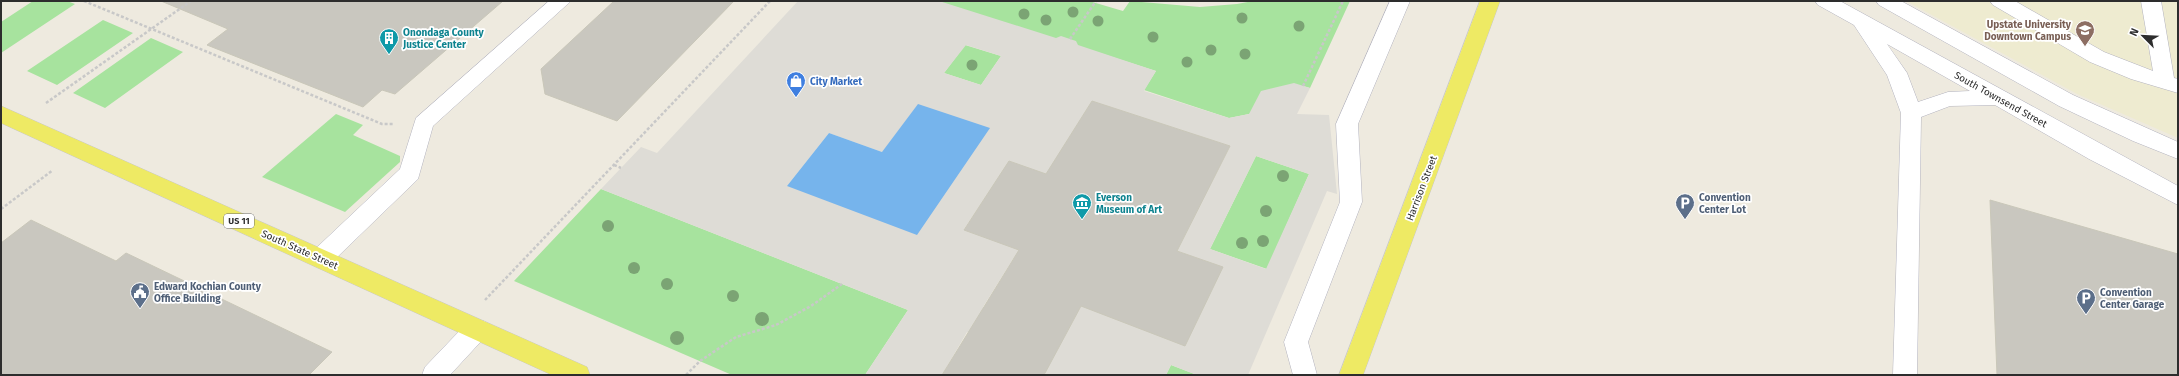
<svg xmlns="http://www.w3.org/2000/svg" width="2179" height="376" viewBox="0 0 2179 376" font-family="'Fira Sans',sans-serif">
  <rect width="100%" height="100%" fill="#eeeadf"/>
  <path fill="#eeebd0" d="M1906 1H2178V138L2077 94Z"/>
  <path fill="#a7e39e" d="M33 1H67L75 4 1 53V22Z
    M937 1H1089L1123 11 1130 1 1200 7 1237 4 1253 1H1350L1310 88 1303 86 1249 114 1229 118 1144 90 1156 71Z
    M103 20 133 33 57 85 27 71Z
    M151 38 183 52 105 108 73 93Z
    M965 45 1001 56 981 85 944 73Z
    M336 114 363 125 353 135 400 156V162L345 212 262 177Z
    M1256 156 1309 174 1267 269 1210 249Z
    M601 189 908 310 865 375H732L514 281Z
    M1171 365 1197 375H1166Z"/>
  <path fill="#dedcd6" fill-rule="evenodd" d="M798 1H939L1056 38 1061 36 1076 41 1078 45 1156 71 1144 91 1229 118 1249 114 1261 91 1294 83 1310 88 1297 114 1329 115 1337 194 1327 191 1248 375H1197L1171 365 1166 375H1049L997 355 988 340 967 332 942 375H865L908 310 601 189 641 147 657 153ZM966 45 1001 56 981 85 944 73ZM1092 101 1230 146 1182 241 1169 248 1222 267 1081 306 1063 339 983 307 1013 259 1027 253 964 229 1010 161 1093 209 1065 144ZM829 133 882 152 787 186ZM1256 156 1309 174 1266 269 1210 249Z"/>
  <path fill="#76b4ec" d="M918 104 990 128 917 235 787 186 829 133 882 152Z"/>
  <path fill="#c9c7bf" stroke="#c9c7b9" d="M161 1H503L395 94 382 90 363 107 207 45 228 29Z
    M614 1H734L617 121 545 94 541 69Z
    M1092 101 1230 146 1177 251 1223 267 1185 346 1081 306 1044 375H942L1019 250 964 230 1009 161 1046 174Z
    M1990 200 2178 254V375H1997Z
    M31 220 116 261 126 253 332 352 309 375H1V243Z"/>
  <g fill="none" stroke-linecap="round" stroke-linejoin="round">
    <defs>
      <path id="minor" d="M549 1H571L433 126 418 179 329 265 321 267 313 265 309 258 313 251 400 169 416 118Z
        M1390 1H1410L1358 124 1362 202 1308 342 1317 375H1293L1284 342 1340 202 1336 124Z
        M1815 1H1840L2178 186V205L2089 159 1995 105 1950 106 1921 117 1917 375H1893L1901 113 1887 75 1854 25 1818 5ZM1887 44 1970 91 1948 92 1918 102 1907 73Z
        M1876 1H1901L2073 95 2178 142V159L2133 141 2059 106 1879 5Z
        M1990 1H2015L2104 52 2153 71 2141 1H2161L2174 78 2178 79V93L2131 79 2090 62 1993 5Z
        M477 319 486 322 489 329 486 336 450 375H422L425 367 468 322Z"/>
      <path id="major" d="M1480 1H1500L1363 375H1339Z
        M1 106 587 367 590 375H552L1 123Z"/>
    </defs>
    <use href="#minor" stroke="#b3b3bf" stroke-width="1"/>
    <use href="#major" stroke="#c8c8c8" stroke-width="1"/>
    <path stroke="#c8c8c8" stroke-width="2.5" stroke-dasharray="3 2" stroke-linecap="butt" d="M84 1 382 124H393
      M1070 39 1096 1
      M1303 86 1343 1
      M46 103 191 1
      M614 165 621 168
      M1 209 53 170
      M485 300 770 1
      M686 375 700 361 736 337 776 325 811 306 842 284"/>
    <use href="#minor" fill="#fff" fill-rule="evenodd"/>
    <use href="#major" fill="#eeea64" fill-rule="evenodd"/>
  </g>
  <g fill="#7ba474">
    <circle cx="1073" cy="12" r="5.5"/>
    <circle cx="1024" cy="14" r="5.5"/>
    <circle cx="1242" cy="18" r="5.5"/>
    <circle cx="1046" cy="20" r="5.5"/>
    <circle cx="1098" cy="21" r="5.5"/>
    <circle cx="1299" cy="26" r="5.5"/>
    <circle cx="1153" cy="37" r="5.5"/>
    <circle cx="1211" cy="50" r="5.5"/>
    <circle cx="1245" cy="54" r="5.5"/>
    <circle cx="1187" cy="62" r="5.5"/>
    <circle cx="972" cy="65" r="5.5"/>
    <circle cx="1283" cy="176" r="6"/>
    <circle cx="1266" cy="211" r="6"/>
    <circle cx="608" cy="226" r="6"/>
    <circle cx="1263" cy="241" r="6"/>
    <circle cx="1242" cy="243" r="6"/>
    <circle cx="634" cy="268" r="6"/>
    <circle cx="667" cy="284" r="6"/>
    <circle cx="733" cy="296" r="6"/>
    <circle cx="762" cy="319" r="7"/>
    <circle cx="677" cy="338" r="7"/>
  </g>
  <defs>
    <symbol id="university-pin" viewBox="-11 -11 22 30"><path d="M0 17L-7.5 6A9.5 9.5 0 1 1 7.5 6Z" fill="#8d6e63" stroke="#fff"/><path d="M0-5L7-2L0 1L-7-2ZM-4 1L0 2.5L4 1V4Q0 6-4 4Z" fill="#fff"/></symbol>
    <symbol id="building-pin" viewBox="-11 -11 22 30"><path d="M0 17L-7.5 6A9.5 9.5 0 1 1 7.5 6Z" fill="#0f9aa8" stroke="#fff"/><path d="M-4-6H4V6H1V3H-1V6H-4ZM-2.5-4.3h1.7v1.8h-1.7ZM.8-4.3h1.7v1.8H.8ZM-2.5-1h1.7V.8h-1.7ZM.8-1h1.7V.8H.8Z" fill="#fff"/></symbol>
    <symbol id="shop-pin" viewBox="-11 -11 22 30"><path d="M0 17L-7.5 6A9.5 9.5 0 1 1 7.5 6Z" fill="#3f7fe0" stroke="#fff"/><path d="M-5-2.5h2.3a2.7 3.5 0 0 1 5.4 0H5L5.5 6h-11ZM-1.5-2.5h3a1.5 2.3 0 0 0-3 0Z" fill="#fff"/></symbol>
    <symbol id="museum-pin" viewBox="-11 -11 22 30"><path d="M0 17L-7.5 6A9.5 9.5 0 1 1 7.5 6Z" fill="#0f9aa8" stroke="#fff"/><path d="M0-6L6-3V-2H-6V-3ZM-5-1h2V3h-2ZM-1-1h2V3h-2ZM3-1h2V3H3ZM-6 4H6V6H-6Z" fill="#fff"/></symbol>
    <symbol id="parking-pin" viewBox="-11 -11 22 30"><path d="M0 17L-7.5 6A9.5 9.5 0 1 1 7.5 6Z" fill="#5c6f8a" stroke="#fff"/><path d="M-3.5-5.5H1a3.5 3.5 0 0 1 0 7H-1V5.5H-3.5ZM-1-3.4V-.6H.8a1.4 1.4 0 0 0 0-2.8Z" fill="#fff"/></symbol>
    <symbol id="civic-pin" viewBox="-11 -11 22 30"><path d="M0 17L-7.5 6A9.5 9.5 0 1 1 7.5 6Z" fill="#5c6f8a" stroke="#fff"/><path d="M-.6-6.5H3V-4.5H.6V-3L4-1V1h2V6H-6V1h2V-1L-.6-3ZM-1.2 2.5V6h2.4V2.5Z" fill="#fff"/></symbol>
  </defs>
  <g fill-rule="evenodd">
    <use href="#university-pin" x="2074" y="19" width="22" height="30"/>
    <use href="#building-pin" x="378" y="27" width="22" height="30"/>
    <use href="#shop-pin" x="785" y="70" width="22" height="30"/>
    <use href="#museum-pin" x="1071" y="192" width="22" height="30"/>
    <use href="#parking-pin" x="1674" y="192" width="22" height="30"/>
    <use href="#civic-pin" x="129" y="281" width="22" height="30"/>
    <use href="#parking-pin" x="2075" y="287" width="22" height="30"/>
  </g>
  <g text-anchor="middle" stroke-width="3.5" stroke-linejoin="round" paint-order="stroke">
    <rect fill="#fff" stroke="#6c6c6c" stroke-width="1" x="224" y="214" width="30" height="14" rx="3"/>
    <g font-size="9" font-weight="bold" fill="#2d2d2d">
      <text x="239" y="224">US 11</text>
    </g>
    <g font-size="10" font-weight="bold" fill="#785e54" stroke="#fff" text-anchor="end">
      <text x="2071" y="28">Upstate University<tspan x="2071" dy="12">Downtown Campus</tspan></text>
    </g>
    <g font-size="10" font-weight="bold" fill="#0d838f" stroke="#fff" text-anchor="start">
      <text x="403" y="36">Onondaga County<tspan x="403" dy="12">Justice Center</tspan></text>
      <text x="1096" y="201">Everson<tspan x="1096" dy="12">Museum of Art</tspan></text>
    </g>
    <g font-size="10" font-weight="bold" fill="#366cbe" stroke="#fff" text-anchor="start">
      <text x="810" y="85">City Market</text>
    </g>
    <g font-size="10" fill="#2d2d2d" stroke="#fff">
      <text transform="translate(2001 99) rotate(29)" y="4">South Townsend Street</text>
      <text transform="translate(1421 188) rotate(-69)" y="4">Harrison Street</text>
      <text transform="translate(300 249) rotate(24)" y="4">South State Street</text>
    </g>
    <g font-size="10" font-weight="bold" fill="#4e5e75" stroke="#fff" text-anchor="start">
      <text x="1699" y="201">Convention<tspan x="1699" dy="12">Center Lot</tspan></text>
      <text x="154" y="290">Edward Kochian County<tspan x="154" dy="12">Office Building</tspan></text>
      <text x="2100" y="296">Convention<tspan x="2100" dy="12">Center Garage</tspan></text>
    </g>
  </g>
  <rect width="2179" height="376" fill="none" stroke="#2d2d2d" stroke-width="4"/>
  <g transform="translate(2143 36) rotate(294)" stroke="#ffffff" stroke-width="3" paint-order="stroke">
  <path d="M0-3L7 15L0 10L-7 15Z" fill="#2d2d2d"/>
  <text y="-6" font-size="11" font-weight="bold" text-anchor="middle" fill="#2d2d2d">N</text>
  </g>
</svg>
